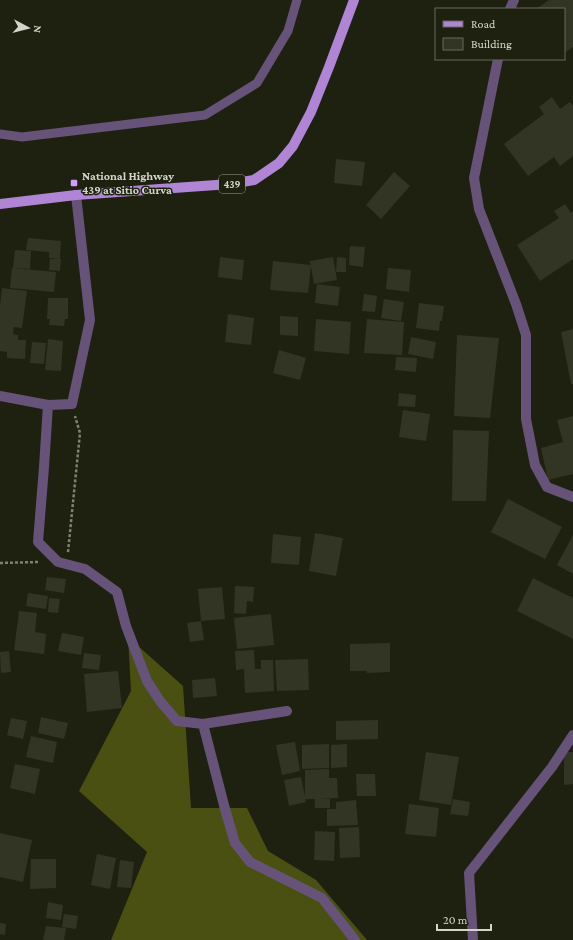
<svg xmlns="http://www.w3.org/2000/svg" width="573" height="940" viewBox="0 0 573 940" font-family="'Crimson Pro',serif">
  <rect width="100%" height="100%" fill="#1f2110"/>
  <path fill="#495011" d="M128 637 183 686 191 808H247L268 851 316 880 367 940H111L147 852 79 791 131 691Z"/>
  <path fill="#323523" d="M549 0H573V47L564 53V9H536Z
    M552 97 560 109 570 102 573 106V156L560 166 554 157 528 176 504 144 544 114 539 107Z
    M336 159 365 162 362 186 334 183Z
    M394 172 410 186 381 219 366 205Z
    M565 204 571 213 573 211V259L540 281 517 245 559 218 554 211Z
    M28 238 61 241 60 259 49 258V252L26 250Z
    M350 246 365 247 363 267 349 265Z
    M15 250 31 251 30 269 13 268Z
    M220 257 244 260 242 280 218 277Z
    M333 257 337 280 314 284 310 261Z
    M337 257 346 258V272H336Z
    M50 259H61L60 271 49 270Z
    M273 261 311 265 308 293 270 290Z
    M12 268 56 272 54 292 10 288Z
    M388 268 411 270 409 292 386 289Z
    M317 284 340 287 338 306 315 303Z
    M2 288 27 291 22 328 14 327 13 334 18 335V340H26L25 359 7 358V352L0 351V306Z
    M364 294 377 296 375 312 362 311Z
    M48 298H68V319H65L64 326 49 325 50 319H47Z
    M384 299 404 302 401 321 381 318Z
    M419 303 444 306 442 321H440L439 331 416 328Z
    M228 314 254 318 251 345 225 342Z
    M280 316 298 317V336L280 335Z
    M316 319 351 322 349 354 314 351Z
    M367 319 404 322 402 355 364 353Z
    M573 329V384H571L561 332Z
    M457 335 499 338 490 418 454 416Z
    M411 337 436 342 433 359 408 354Z
    M48 339 63 341 61 371 45 370Z
    M32 342 46 343 44 364 30 363Z
    M279 350 306 358 300 380 273 373Z
    M396 357 417 358 416 372 395 370Z
    M399 393 416 395 415 407 398 406Z
    M403 410 430 414 426 441 399 437Z
    M573 416V474L548 480 541 448 563 442 557 420Z
    M453 430 489 431 486 501H452Z
    M508 499 562 527 545 559 491 532Z
    M315 533 343 538 336 576 309 571Z
    M273 534 301 537 299 565 271 563Z
    M573 535V574L557 565Z
    M47 577 66 579 64 593 45 590Z
    M533 578 573 598V639L517 611Z
    M235 586 254 587 253 602 247 601 246 614 234 613Z
    M222 587 225 619 201 621 198 589Z
    M28 593 48 596 46 609 26 606Z
    M49 598 60 599 58 613 48 612Z
    M19 611 37 613 35 632 46 634 44 654 14 650Z
    M271 614 274 645 237 649 234 618Z
    M201 621 204 640 190 642 187 623Z
    M62 633 84 637 81 655 58 651Z
    M390 643V672L367 673V671H350V644Z
    M254 650 255 669H261V660H273L274 691 245 693 244 669 236 670 235 651Z
    M9 651 11 672 1 673 0 652Z
    M84 653 101 655 99 670 82 668Z
    M308 659 309 690 277 691 275 660Z
    M118 671 122 708 87 712 84 674Z
    M215 678 217 696 193 698 192 680Z
    M41 717 68 723 64 739 38 733Z
    M11 718 27 721 23 739 7 735Z
    M378 720V739L336 740V721Z
    M31 736 57 742 53 763 26 757Z
    M295 742 300 771 282 775 276 745Z
    M329 744V768L302 769V745Z
    M347 744V767L331 768V745Z
    M426 752 459 757 451 805 419 800Z
    M564 752H573V784L564 785Z
    M15 764 40 769 35 794 10 788Z
    M329 769V778H337L338 798 319 799H330V808H315V799H305V770Z
    M356 774H375L376 796H357Z
    M301 777 306 802 289 806 284 780Z
    M453 799 470 802 468 816 450 814Z
    M356 800 358 825 327 826V809H336V802Z
    M409 804 439 808 436 837 405 834Z
    M359 827 360 857 340 858 339 828Z
    M315 831 335 832 334 861 314 860Z
    M0 833 32 840 23 882 0 877Z
    M97 854 116 858 110 889 91 885Z
    M31 859H56V888L30 889Z
    M120 860 134 862 131 888 117 887Z
    M48 902 63 905 61 920 46 918Z
    M64 914 78 916 76 929 62 927Z
    M0 923 6 924 5 935 0 934Z
    M46 926 66 928 64 940H43Z"/>
  <g fill="none" stroke-linecap="round" stroke-linejoin="round">
    <path stroke="#7f8173" stroke-width="2.5" stroke-dasharray="3 2" stroke-linecap="butt" d="M68 552 80 433 75 416
      M0 563 38 562"/>
    <path stroke="#675379" stroke-width="9" d="M0 134 22 137 205 115 257 83 288 31 297 0"/>
    <path stroke="#675379" stroke-width="10" d="M510 9 514 0
      M498 59 474 178 479 209 516 304 526 335V419L535 465 547 487 573 497
      M0 396 48 405 72 404 90 320 76 195
      M48 405 44 467 38 542 58 562 85 569 117 592 126 626 147 681 160 701 177 721 203 724 287 711
      M203 724 225 809 235 843 250 862 322 898 355 940
      M473 940 469 873 552 767 573 735"/>
    <path stroke="#b085d5" stroke-width="10" d="M0 204 76 195 230 184 254 180 279 163 293 146 311 112 329 67 354 0"/>
  </g>
  <rect fill="#d19dfe" stroke="#1f2110" stroke-width="1.5" x="70" y="179" width="8" height="8" rx="2"/>
  <g text-anchor="middle" stroke-width="3" stroke-linejoin="round" paint-order="stroke">
    <rect fill="#1f2110" stroke="#9d9f92" stroke-width="1" x="219" y="175" width="26" height="18" rx="3"/>
    <g font-size="11" font-weight="bold" fill="#d3d5ca">
      <text x="232" y="188">439</text>
    </g>
    <g font-size="12" font-weight="bold" fill="#d3d5ca" stroke="#1f2110" text-anchor="start">
      <text x="82" y="180">National Highway<tspan x="82" dy="14">439 at Sitio Curva</tspan></text>
    </g>
  </g>
  <rect x="435" y="8" width="130" height="52" fill="#1f2110" stroke="#67695a"/>
  <rect x="443" y="21" width="20" height="6" fill="#b085d5" stroke="#67695a"/>
  <text x="471" y="28" font-size="12" fill="#d3d5ca">Road</text>
  <rect x="443" y="38" width="20" height="12" fill="#323523" stroke="#67695a"/>
  <text x="471" y="48" font-size="12" fill="#d3d5ca">Building</text>
  <g transform="translate(28 28) rotate(97)" stroke="#1f2110" stroke-width="3" paint-order="stroke">
  <path d="M0-3L7 15L0 10L-7 15Z" fill="#d3d5ca"/>
  <text y="-6" font-size="11" font-weight="bold" text-anchor="middle" fill="#d3d5ca">N</text>
  </g>
  <path d="M437 924v6h54v-6" fill="none" stroke="#d3d5ca" stroke-width="2"/>
  <text x="443" y="924" font-size="12" fill="#d3d5ca" stroke="#1f2110" stroke-width="3" paint-order="stroke">20 m</text>
</svg>
